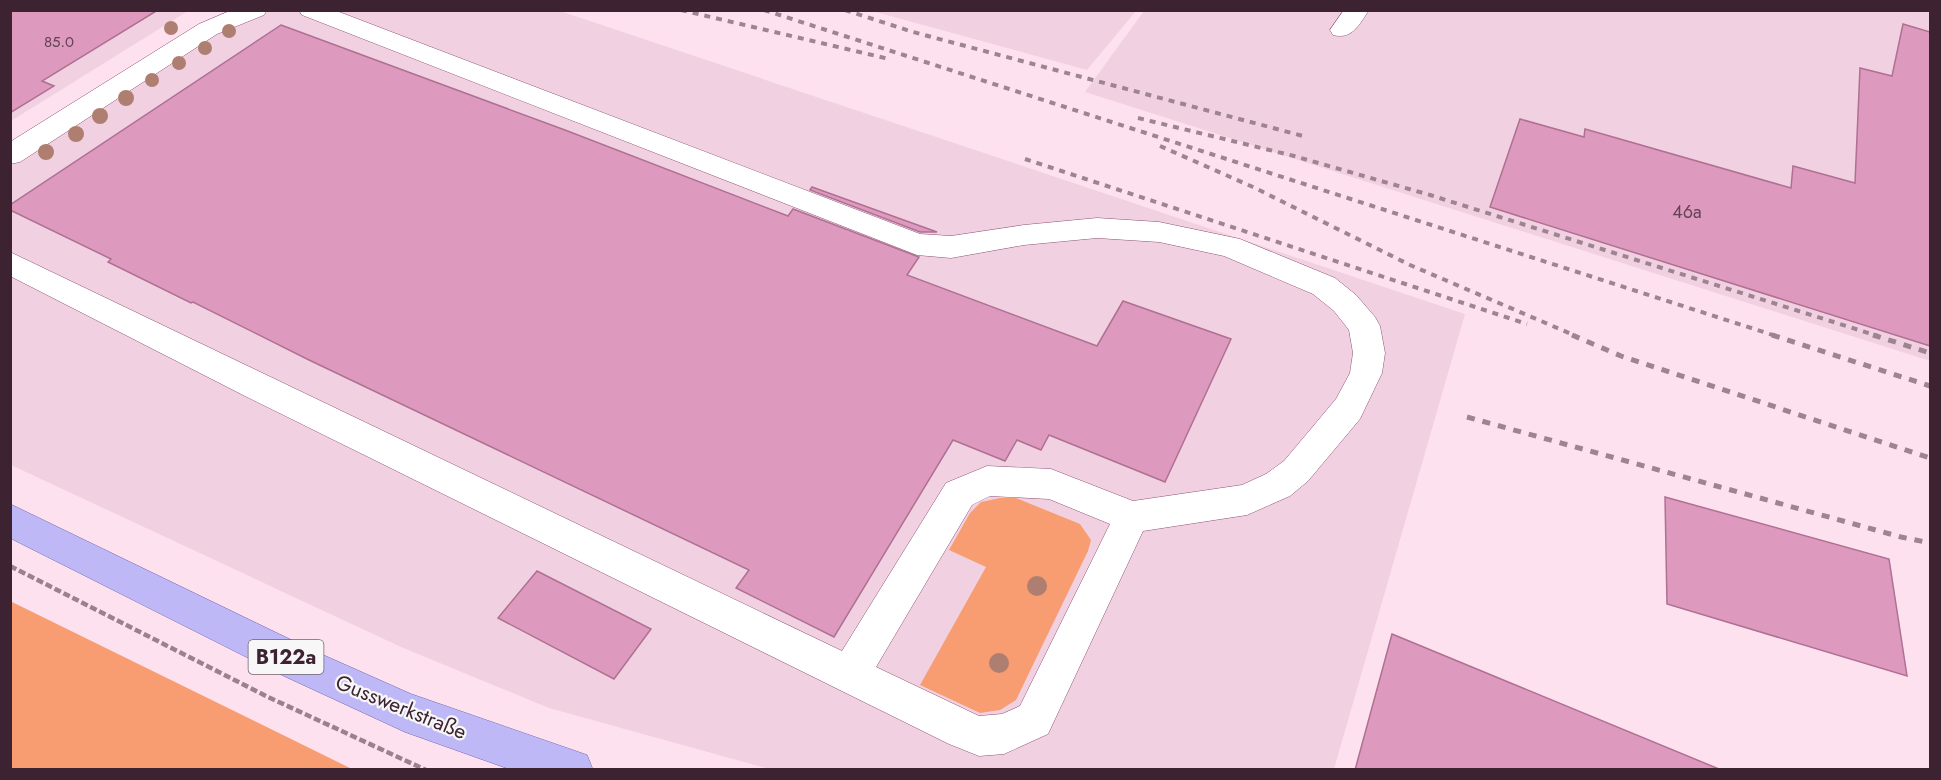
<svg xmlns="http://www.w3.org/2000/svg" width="1941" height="780" viewBox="0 0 1941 780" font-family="Jost,sans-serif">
  <rect width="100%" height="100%" fill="#fde1ef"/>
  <path fill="#f1d1e1" d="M1925 10 1930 12V361L1085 92 1144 11Z
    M11 11H188L11 121Z
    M229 11H560L1465 314 1334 769H769L549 708 401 647 11 465V151Z
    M872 11H1136L1087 70Z"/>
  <path fill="#f79d71" d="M1000 498H1016L1080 524 1091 540 1088 551 1016 700 1000 710 980 713 920 685 986 567 949 550 970 513 981 502Z
    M10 601 352 769H11Z"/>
  <path fill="#dd9abe" stroke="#af7092" stroke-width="1.5" d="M10 10H158L42 81 54 86 10 113Z
    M1903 24 1930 32V346L1490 207 1520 119 1584 137 1585 129 1791 188 1793 166 1855 183 1860 68 1892 76Z
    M281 25 565 130 788 216 793 209 919 257 907 275 1097 346 1123 301 1231 339 1165 482 1049 435 1041 450 1017 440 1005 461 953 440 834 637 736 588 749 570 309 360 193 302 191 303 108 262 111 259 10 210V205Z
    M812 187 937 232H920L810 190Z
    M1665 497 1889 559 1907 676 1667 604Z
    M537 571 651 629 614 679 498 618Z
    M1392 634 1719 769V770H1355Z"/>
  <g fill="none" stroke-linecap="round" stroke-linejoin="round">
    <defs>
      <path id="minor" d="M232 10H267L264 15 217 34 20 162 10 164V142L199 24Z
        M299 10H334L920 234 951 236 1024 225 1097 218 1159 222 1240 239 1335 278 1356 295 1375 317 1380 326 1385 353 1382 373 1360 419 1308 481 1290 496 1247 515 1143 531 1048 734 1004 754 979 756 949 744 243 395 10 276V252L842 651 946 483 987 466 1051 469 1133 501 1242 485 1266 474 1284 461 1336 399 1350 373 1353 353 1349 330 1334 311 1313 294 1224 256 1159 242 1097 238 1024 245 951 258 917 255 302 15ZM990 496 1049 499 1110 524 1020 706 1002 714 979 716 876 667 972 505Z
        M1344 10H1369C1359 25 1352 40 1333 35L1330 30Z"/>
      <path id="major" d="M10 504 312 650 411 694 587 755 593 770H512L405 732 284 676 10 538Z"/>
    </defs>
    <use href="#minor" stroke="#8f5374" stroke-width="1"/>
    <use href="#major" stroke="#7465ae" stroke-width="1"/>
    <path stroke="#9b808e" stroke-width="4.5" stroke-dasharray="7 3" stroke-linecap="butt" d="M10 566 268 697 426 770"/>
    <use href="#minor" fill="#fff" fill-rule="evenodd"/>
    <use href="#major" fill="#beb8f7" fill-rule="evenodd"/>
    <path stroke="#9e8391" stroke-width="4" stroke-dasharray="6 6" stroke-linecap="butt" d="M681 10 889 59
      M764 10 1776 336
      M845 10 913 32 1303 136
      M1138 118 1294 156 1430 195 1878 336
      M1160 146 1253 187 1410 265 1576 336
      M1025 159 1527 324"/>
    <path stroke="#9e8391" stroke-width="5" stroke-dasharray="8 8" stroke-linecap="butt" d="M1572 335 1621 356 1930 458
      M1772 335 1930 386
      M1873 335 1930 353
      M1467 417 1901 537 1930 543"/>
  </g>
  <g fill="#ae7f70">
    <circle cx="171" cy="28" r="7"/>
    <circle cx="229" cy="31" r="7"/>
    <circle cx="205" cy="48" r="7"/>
    <circle cx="179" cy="63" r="7"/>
    <circle cx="152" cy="80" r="7"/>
    <circle cx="126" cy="98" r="8"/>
    <circle cx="100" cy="116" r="8"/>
    <circle cx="76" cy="134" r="8"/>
    <circle cx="46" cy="152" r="8"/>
    <circle cx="1037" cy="586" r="10"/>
    <circle cx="999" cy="663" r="10"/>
  </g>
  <g text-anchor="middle" stroke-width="4.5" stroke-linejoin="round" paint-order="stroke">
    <g font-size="15" fill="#654154">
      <text x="59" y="47">85.0</text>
    </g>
    <g font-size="18" fill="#654154">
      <text x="1687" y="218">46a</text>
    </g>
    <rect fill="#f7f7f7" stroke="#75636c" stroke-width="1.5" x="248.5" y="640" width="75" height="34" rx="4.5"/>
    <g font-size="20" font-weight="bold" fill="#3d2331">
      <text x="286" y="664">B122a</text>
    </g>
    <g font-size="21" fill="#3d2331" stroke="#f7f7f7">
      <text transform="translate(401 707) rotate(22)" y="7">Gusswerkstraße</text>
    </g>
  </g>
  <rect width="1941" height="780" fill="none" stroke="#3d2331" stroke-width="24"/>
</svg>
